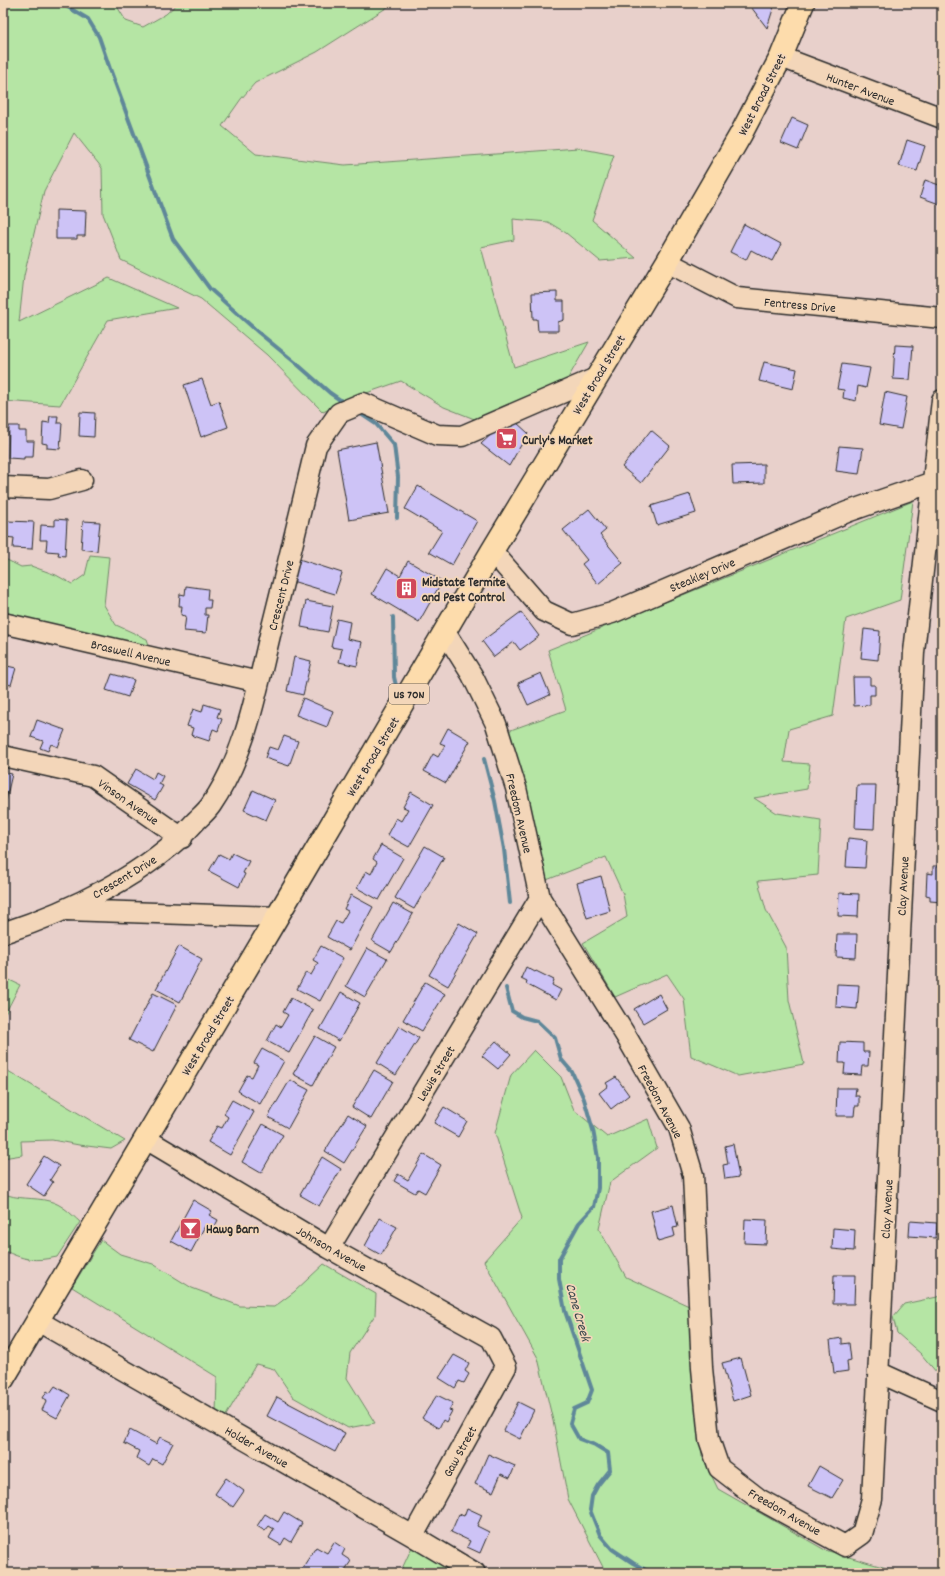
<svg xmlns="http://www.w3.org/2000/svg" width="945" height="1576" viewBox="0 0 945 1576" font-family="Dekko,sans-serif">
  <rect width="100%" height="100%" fill="#e8d0cb"/>
  <filter id="ink" filterUnits="userSpaceOnUse"><feTurbulence type="fractalNoise" baseFrequency=".025" numOctaves="2"/><feDisplacementMap in="SourceGraphic" scale="8" xChannelSelector="R" yChannelSelector="G"/><feConvolveMatrix kernelMatrix="1 2 1 2 8 2 1 2 1" color-interpolation-filters="sRGB"/></filter>
  <g filter="url(#ink)">
    <path fill="#b5e5a4" stroke="#708868" d="M3 3H115L126 21 143 27 166 14 178 3H394L317 52 255 83 241 99 222 126 256 154 345 165 578 148 614 155 592 220 636 258 600 261 566 233 548 222 513 219 514 240 481 247 514 367 589 342 567 380 477 420 444 407 401 381 355 397 323 412 267 355 201 299 121 260 103 214 102 168 74 133 44 191 24 276 19 322 109 278 177 308 108 320 60 405 3 401Z
      M913 501 900 600 846 619 833 716 789 729 784 762 810 764 807 789 754 798 777 813 821 820 818 875 758 881 766 910 786 947 789 1000 804 1064 738 1076 691 1056 684 999 667 974 615 997 583 943 627 917 623 894 606 857 544 881 508 731 566 710 548 650Z
      M90 555 109 557 104 605 116 625 147 639 151 651 3 618V558L21 567 31 566 56 575 72 584 85 575Z
      M3 977 20 985 3 1018Z
      M534 1050 561 1077 574 1110 607 1137 648 1119 657 1148 610 1182 599 1229 626 1277 689 1306 702 1456 718 1489 825 1550 893 1570 928 1573H606L568 1499 554 1425 538 1358 484 1261 522 1218 495 1133 511 1075Z
      M3 1068 125 1141 111 1149 79 1145 52 1140 21 1141 22 1155 3 1158Z
      M3 1193C16 1200 35 1197 49 1201 62 1204 71 1214 80 1222L57 1257C34 1262 24 1260 3 1250Z
      M101 1240 120 1254 153 1264 192 1288 240 1306 274 1307 294 1292 324 1264 376 1294 375 1315 350 1353 347 1378 375 1423 348 1428 293 1397 274 1369 256 1364 224 1419 216 1414 217 1377 72 1287Z
      M942 1296V1379L921 1354 897 1333 893 1317 904 1304Z
      M412 1547 455 1573H400Z"/>
    <g fill="none" stroke-linecap="round" stroke-linejoin="round">
      <path stroke="#5f8799" stroke-width="4" d="M61 3 88 19 99 37 110 69 173 239 210 289 258 332 297 364 330 393 346 404
        M358 412 376 424 394 445 398 477 397 518
        M393 617 394 677 397 690
        M484 759 495 801 504 849 510 903
        M506 988 512 1011 522 1017 537 1021 555 1038 561 1059 572 1072 584 1099 593 1130 598 1158V1188L594 1207 579 1223 559 1259V1279L565 1311 592 1390 587 1403 574 1409 570 1423 579 1439 595 1445 608 1453 610 1470 598 1485 592 1496 590 1510 600 1535 612 1549 633 1563 651 1573"/>
    </g>
    <path fill="#cdc3f6" stroke="#2b2b2b" d="M748 3H775L767 28Z
      M792 118 808 125 798 150 781 143Z
      M907 140 925 146 917 171 899 166Z
      M925 180 942 186V205L920 197Z
      M56 210 86 211 85 236H77V239H56Z
      M744 224 781 244 772 261 751 250 746 260 730 252Z
      M557 292V301H564V320L558 322V331H538L537 319H533L532 293Z
      M895 345 913 346 910 380 893 379Z
      M764 362 797 369 793 389 759 381Z
      M842 364 870 368 866 388 858 386 856 401 843 398 844 390 837 389Z
      M202 379 211 404 219 401 228 427 201 437 184 385Z
      M885 392 907 397 901 429 879 425Z
      M80 412 95 413 94 437 79 436Z
      M50 416H58L57 423H62L60 449 47 448V444L42 443 43 422 49 423Z
      M516 422 528 433 509 466 481 444 497 429Z
      M9 426H19V431H26V441H34L33 457H24V459L8 458Z
      M651 430 670 446 641 483 622 467Z
      M376 442 389 513 349 520 337 450Z
      M839 446 863 448 859 474 836 471Z
      M764 464V483L733 484 732 465Z
      M418 486 477 521 452 565 429 552 442 531 405 509Z
      M690 494 696 513 657 525 651 506Z
      M589 509 606 530 600 535 623 563 598 584 582 564 587 560 563 530Z
      M55 519 67 520 65 556 58 555 59 552 46 551 47 540H40L41 525 55 526Z
      M6 521 34 522 32 549 13 548 14 538 5 537Z
      M83 521 100 522 97 551 81 549Z
      M299 559 342 573 335 594 292 581Z
      M408 561 442 581 419 622 372 594 387 568 400 576Z
      M186 586 208 589 207 600H211L210 608H205V615H208L206 633 184 631 186 616 181 615 182 606H179L180 594 185 595Z
      M306 601 333 606 328 632 301 627Z
      M521 612 539 636 520 650 514 642 494 657 482 641Z
      M337 619 350 622 347 639 362 642 357 666 339 662 342 649 331 647Z
      M864 629 880 631 878 660 861 658Z
      M294 657 311 661 303 695 287 691Z
      M3 665 16 668 11 685 3 683Z
      M541 673 550 695 528 705 518 683Z
      M112 674 134 680 128 697 106 690Z
      M853 677H870V685H875V695H870V705L854 706Z
      M303 698 333 711 327 727 296 715Z
      M204 704 220 709 217 717 222 719 218 731 213 729 209 741 191 735 193 728 187 726 193 709 202 712Z
      M37 720 65 730 58 747 51 744 48 751 40 748 43 741 31 737Z
      M448 728 470 741 446 783 424 771 433 754 438 757 445 745 440 743Z
      M284 736 298 741 289 766 265 758 269 747 278 750Z
      M136 769 153 779 156 772 163 776 159 784 163 786 155 800 127 784Z
      M3 772 12 774 6 800 3 799Z
      M857 785H876L874 829 855 828Z
      M253 790 275 800 266 820 244 810Z
      M411 792 433 805 409 847 387 835 396 818 401 821 408 809 403 807Z
      M848 838 867 840 865 868 846 867Z
      M381 845 403 858 379 900 357 888 366 871 371 874 377 862 373 859Z
      M425 846 444 857 414 909 395 898Z
      M232 853 249 861 243 873 245 874 239 887 209 871 219 854 229 859Z
      M933 866H942V902L930 901V896L926 895 927 873 933 874Z
      M601 876 610 911 587 918 577 883Z
      M839 893 859 894 858 917 838 916Z
      M351 895 373 907 350 950 327 937 336 921 341 923 348 911 344 909Z
      M393 903 413 914 391 952 372 941Z
      M459 923 478 934 448 986 429 975Z
      M837 934H857L856 958 836 957Z
      M179 946 202 959 180 1002 156 989Z
      M321 946 343 958 320 1001 297 989 306 972 311 975 318 963 313 960Z
      M367 948 387 959 365 997 346 986Z
      M526 967 535 972 536 971 554 980 552 985 561 990 556 1000 526 984 527 981 521 978Z
      M425 982 445 994 422 1031 403 1020Z
      M837 984 859 985 857 1009 836 1007Z
      M341 992 360 1003 339 1041 320 1029Z
      M153 993 177 1005 153 1052 129 1040Z
      M659 994 667 1009 643 1023 634 1009Z
      M291 998 313 1010 289 1053 267 1041 276 1024 281 1027 288 1015 283 1012Z
      M399 1026 419 1038 396 1075 377 1063Z
      M315 1036 334 1047 313 1085 293 1074Z
      M496 1041 511 1054 498 1069 482 1056Z
      M840 1042 863 1043V1052H869L868 1066H862L861 1075 844 1074 845 1063H839Z
      M262 1049 284 1061 260 1104 238 1091 247 1075 252 1077 258 1065 254 1063Z
      M374 1070 393 1081 371 1119 352 1107Z
      M616 1077 629 1095 611 1109 599 1093 608 1086 606 1083Z
      M290 1080 309 1090 288 1128 268 1117Z
      M837 1088H856L855 1096H859V1106H855L854 1116H836Z
      M232 1100 254 1112 230 1155 208 1142 217 1126 222 1128 228 1117 224 1114Z
      M444 1107 467 1121 458 1137 434 1123Z
      M348 1114 367 1126 344 1163 325 1151Z
      M263 1124 283 1135 261 1173 242 1162Z
      M733 1144 739 1177 725 1179 723 1165 728 1164 725 1146Z
      M423 1154 441 1165 425 1193 418 1189 415 1193 394 1181 398 1174 408 1180Z
      M44 1156 59 1166 50 1180 53 1182 44 1196 26 1184Z
      M322 1157 341 1169 319 1206 300 1195Z
      M193 1200 212 1211 209 1215 218 1220 213 1230 205 1226 191 1252 171 1241Z
      M673 1205 678 1227 673 1228 675 1236 658 1241 651 1211Z
      M380 1218 397 1227 381 1255 365 1246Z
      M745 1219 767 1220 766 1244 744 1243Z
      M910 1221 937 1223 936 1238 909 1236Z
      M833 1228 855 1230 854 1251 832 1249Z
      M834 1275H855L854 1304H833Z
      M842 1338V1344L849 1343 851 1360 847 1361 848 1371 834 1373 830 1340Z
      M454 1355 469 1363 465 1371 469 1374 464 1383 459 1381 455 1388 439 1378Z
      M741 1358 751 1395 733 1401 722 1363Z
      M55 1386 70 1395 57 1418 42 1410 47 1400 43 1398 47 1391 50 1393Z
      M437 1395 453 1403 449 1410 452 1411 446 1422 443 1420 439 1428 422 1418Z
      M277 1397 345 1433 335 1452 267 1416Z
      M518 1402 534 1410 520 1439 504 1431Z
      M130 1430 156 1444 160 1437 173 1443 162 1464 153 1459 149 1466 136 1458 139 1451 124 1443Z
      M488 1454 515 1466 510 1478 501 1474 493 1492 475 1484Z
      M819 1466 843 1480 832 1498 808 1486Z
      M226 1478 244 1491 233 1507 215 1494Z
      M467 1508 482 1515 477 1526 489 1532 480 1553 467 1547 470 1541 451 1532 459 1514 464 1516Z
      M284 1512 302 1523 291 1542 285 1538 281 1545 269 1538 274 1529 269 1526 265 1531 257 1526 265 1514 278 1522Z
      M334 1542 345 1549 342 1555 351 1561 343 1573H325L321 1571 320 1573H299L316 1547 327 1553Z"/>
    <g fill="none" stroke-linecap="round" stroke-linejoin="round">
      <defs>
        <path id="minor" d="M781 57 942 118
          M667 262 737 298 942 318
          M3 487 49 489 82 480
          M492 551 544 611 572 624 612 613 847 512 933 482
          M3 623 259 682
          M445 632 472 675 496 724 516 788 540 898 626 1036 679 1128 693 1175 702 1368 709 1439 719 1468 759 1499 845 1546 862 1534 872 1499 914 652 942 400
          M3 756 93 776 182 838
          M66 910 277 917
          M3 933C70 911 149 874 196 821 201 816 207 811 211 805 246 754 256 693 270 635 286 572 301 509 316 446L339 413 363 403 437 435 462 436 596 378
          M146 1139 329 1248 491 1338 506 1367 413 1536
          M329 1248 540 898
          M38 1321 413 1536 475 1573
          M878 1372 942 1401"/>
        <path id="major" d="M3 1379 277 917 492 551 667 262 741 134 781 57 803 3"/>
      </defs>
      <use href="#minor" stroke="#2b2b2b" stroke-width="23"/>
      <use href="#major" stroke="#2b2b2b" stroke-width="25"/>
      <use href="#minor" stroke="#f3d6b9" stroke-width="20"/>
      <use href="#major" stroke="#fddcac" stroke-width="22"/>
    </g>
  </g>
  <defs>
    <symbol id="supermarket-square" viewBox="-11 -11 22 22"><rect x="-9" y="-9" width="18" height="18" rx="4" fill="#d1495b" stroke="#f3d6b9"/><path d="M-6-5.5h2.5l.6 2H6L4.5 2H-2.5L-4.4-4H-6ZM-1.5 3.2a1.3 1.3 0 1 0 .1 0ZM3 3.2a1.3 1.3 0 1 0 .1 0Z" fill="#fff"/></symbol>
    <symbol id="building-square" viewBox="-11 -11 22 22"><rect x="-9" y="-9" width="18" height="18" rx="4" fill="#d1495b" stroke="#f3d6b9"/><path d="M-4-6H4V6H1V3H-1V6H-4ZM-2.5-4.3h1.7v1.8h-1.7ZM.8-4.3h1.7v1.8H.8ZM-2.5-1h1.7V.8h-1.7ZM.8-1h1.7V.8H.8Z" fill="#fff"/></symbol>
    <symbol id="bar-square" viewBox="-11 -11 22 22"><rect x="-9" y="-9" width="18" height="18" rx="4" fill="#d1495b" stroke="#f3d6b9"/><path d="M-6-5H6L.8 .8V4.5H3.5V6h-7V4.5H-.8V.8Z" fill="#fff"/></symbol>
  </defs>
  <g fill-rule="evenodd">
    <use href="#supermarket-square" x="494" y="426" width="25" height="25"/>
    <use href="#building-square" x="394" y="576" width="25" height="25"/>
    <use href="#bar-square" x="178" y="1216" width="25" height="25"/>
  </g>
  <g text-anchor="middle" stroke-width="3.5" stroke-linejoin="round" paint-order="stroke">
    <rect fill="#f3d6b9" stroke="#675e56" stroke-width="1" x="389" y="684" width="40" height="20" rx="3"/>
    <g font-size="12" font-weight="bold" fill="#2b2b2b">
      <text x="409" y="698">US 70N</text>
    </g>
    <g font-size="13" fill="#2b2b2b" stroke="#f3d6b9">
      <text transform="translate(861 88) rotate(21)" y="5">Hunter Avenue</text>
      <text transform="translate(761 94) rotate(-63)" y="5">West Broad Street</text>
      <text transform="translate(800 304) rotate(5)" y="5">Fentress Drive</text>
      <text transform="translate(598 374) rotate(-59)" y="5">West Broad Street</text>
      <text transform="translate(702 574) rotate(-23)" y="5">Steakley Drive</text>
      <text transform="translate(280 595) rotate(-76)" y="5">Crescent Drive</text>
      <text transform="translate(131 652) rotate(13)" y="5">Braswell Avenue</text>
      <text transform="translate(372 756) rotate(-59)" y="5">West Broad Street</text>
      <text transform="translate(129 801) rotate(35)" y="5">Vinson Avenue</text>
      <text transform="translate(520 813) rotate(77)" y="5">Freedom Avenue</text>
      <text transform="translate(124 876) rotate(-31)" y="5">Crescent Drive</text>
      <text transform="translate(902 886) rotate(-87)" y="5">Clay Avenue</text>
      <text transform="translate(207 1035) rotate(-59)" y="5">West Broad Street</text>
      <text transform="translate(435 1073) rotate(-59)" y="5">Lewis Street</text>
      <text transform="translate(661 1101) rotate(62)" y="5">Freedom Avenue</text>
      <text transform="translate(886 1209) rotate(-87)" y="5">Clay Avenue</text>
      <text transform="translate(332 1248) rotate(30)" y="5">Johnson Avenue</text>
      <text transform="translate(257 1446) rotate(30)" y="5">Holder Avenue</text>
      <text transform="translate(459 1451) rotate(-61)" y="5">Gaw Street</text>
      <text transform="translate(785 1511) rotate(30)" y="5">Freedom Avenue</text>
    </g>
    <g font-size="13" font-weight="bold" fill="#2b2b2b" stroke="#f3d6b9" text-anchor="start">
      <text x="522" y="444">Curly's Market</text>
      <text x="422" y="586">Midstate Termite<tspan x="422" dy="15">and Pest Control</tspan></text>
      <text x="206" y="1233">Hawg Barn</text>
    </g>
    <g font-size="14" font-style="italic" fill="#3c4a50" stroke="#f3d6b9">
      <text transform="translate(579 1312) rotate(74)" y="5">Cane Creek</text>
    </g>
  </g>
  <rect width="945" height="1576" fill="none" stroke="#f3d6b9" stroke-width="16"/>
  <rect x="8" y="8" width="929" height="1560" fill="none" stroke="#2b2b2b" stroke-width="1.5" filter="url(#ink)"/>
</svg>
